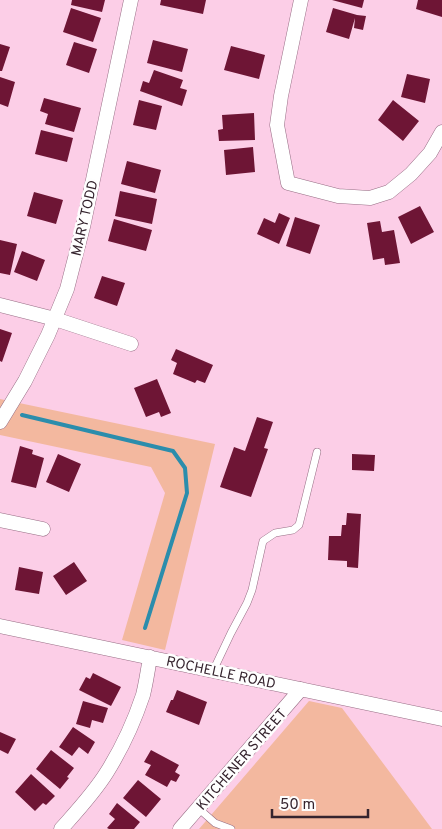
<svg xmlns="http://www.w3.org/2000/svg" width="442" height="829" viewBox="0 0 442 829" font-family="Overpass,sans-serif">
  <rect width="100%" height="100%" fill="#fccee7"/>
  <path fill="#f3b89f" d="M0 399 215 444 165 650 122 640 165 493 151 467 0 435Z
    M309 701 342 708 432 829H199Z"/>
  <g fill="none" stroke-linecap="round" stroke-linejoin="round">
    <path stroke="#2b8dac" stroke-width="4" d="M22 415 173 451 185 468 187 493 145 628"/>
  </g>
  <path fill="#6e1535" d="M72 0H105L102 12 71 5Z
    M161 0H206L203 14 160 5Z
    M332 0H364L362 8Z
    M418 0H442V17L416 9Z
    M71 8 101 18 93 42 63 32Z
    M333 8 357 15 366 16 363 30 354 28 355 18 349 39 326 32Z
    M153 40 188 49 182 72 147 63Z
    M74 42 97 49 89 73 66 65Z
    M0 44 10 47 2 71H0Z
    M231 46 265 55 259 79 224 70Z
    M154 70 183 80 180 88 187 90 182 106 140 91 143 81 149 83Z
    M407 74 430 79 425 103 401 97Z
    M0 77 15 82 8 107 0 104Z
    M44 98 81 108 74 132 45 124 48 114 40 111Z
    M139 100 162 106 156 130 133 125Z
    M393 100 419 121 403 141 378 120Z
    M254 113 255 140 219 141 218 130 223 129 222 115Z
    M41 130 73 138 67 162 35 154Z
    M253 147 255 172 226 175 224 150Z
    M127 161 161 170 155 193 121 184Z
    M120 191 157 199 152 224 115 216Z
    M34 192 63 200 56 224 27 216Z
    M420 206 434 232 411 244 398 217Z
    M279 213 290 218 279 244 257 234 264 218 275 223Z
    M295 217 320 225 310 254 286 246Z
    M114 219 152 230 146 251 108 241Z
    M380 221 382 232 394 230 400 263 385 265 384 258 373 260 367 223Z
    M0 240 17 244 10 275 0 273Z
    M22 251 45 260 37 281 14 272Z
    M102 276 125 283 117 306 94 298Z
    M0 329 12 333 2 362 0 361Z
    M176 349 213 365 205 383 197 380 195 383 173 374 177 363 171 360Z
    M157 379 171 413 161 417 159 412 146 417 134 388Z
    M257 417 273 422 264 448 268 449 251 497 220 487 234 447 245 451Z
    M20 446 33 450 32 454 44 458 36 488 11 482Z
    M58 454 81 464 69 492 46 482Z
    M352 454 375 455 374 471 352 470Z
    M347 513 361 514 358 568 347 567V561L328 560 329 536H341L342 525H346Z
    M74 562 87 581 66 595 53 576Z
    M19 567 43 572 39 594 15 590Z
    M93 673 121 687 111 706 79 690 86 677 90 679Z
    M177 690 207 702 199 725 166 712 171 700H173Z
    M83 701 108 708 103 723 92 720 90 728 76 724Z
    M73 727 95 742 88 754 79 747 72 756 59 747Z
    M0 732 16 739 8 754 0 750Z
    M51 750 74 768 67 777 69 778 60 789 36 769Z
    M151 750 179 765 175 772 180 775 176 782 171 780 167 787 145 775 151 765 144 762Z
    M31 774 55 796 46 805 43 803 35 811 15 792Z
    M138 780 161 799 146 817 123 798Z
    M117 803 140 822 134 829H109L107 828 115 819 109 814Z"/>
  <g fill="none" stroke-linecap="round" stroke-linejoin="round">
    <defs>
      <path id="service" d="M213 671 231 633 247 603 252 590 263 541 275 533 293 530 299 525 317 452
        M198 808 215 823 231 829"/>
      <path id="minor" d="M301 0 281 96 277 125 288 183 338 196 370 198 389 192 411 174 430 153 442 132
        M0 305 55 319 131 344
        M0 422 25 381 48 335 67 289 83 227 131 0
        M0 520 43 529
        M0 626 442 719
        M61 829C77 811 94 793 107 772 122 748 134 722 143 695 146 683 148 670 150 657
        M180 829 301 689"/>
    </defs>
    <use href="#service" stroke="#976e85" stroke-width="8"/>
    <use href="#minor" stroke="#976e85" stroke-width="15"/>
    <use href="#service" stroke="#fff" stroke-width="7"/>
    <use href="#minor" stroke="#fff" stroke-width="14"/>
  </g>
  <g text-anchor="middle" stroke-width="5" stroke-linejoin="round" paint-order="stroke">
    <g font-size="14" fill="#35242e" stroke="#fefefe">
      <text transform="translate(84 218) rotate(-77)" y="5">MARY TODD</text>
      <text transform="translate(221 672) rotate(12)" y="5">ROCHELLE ROAD</text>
      <text transform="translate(241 759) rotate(-49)" y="5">KITCHENER STREET</text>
    </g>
  </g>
  <path d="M272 809v8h96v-8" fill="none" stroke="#35242e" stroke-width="2.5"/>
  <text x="280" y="809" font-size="15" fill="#35242e" stroke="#fefefe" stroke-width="4" paint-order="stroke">50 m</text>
</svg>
